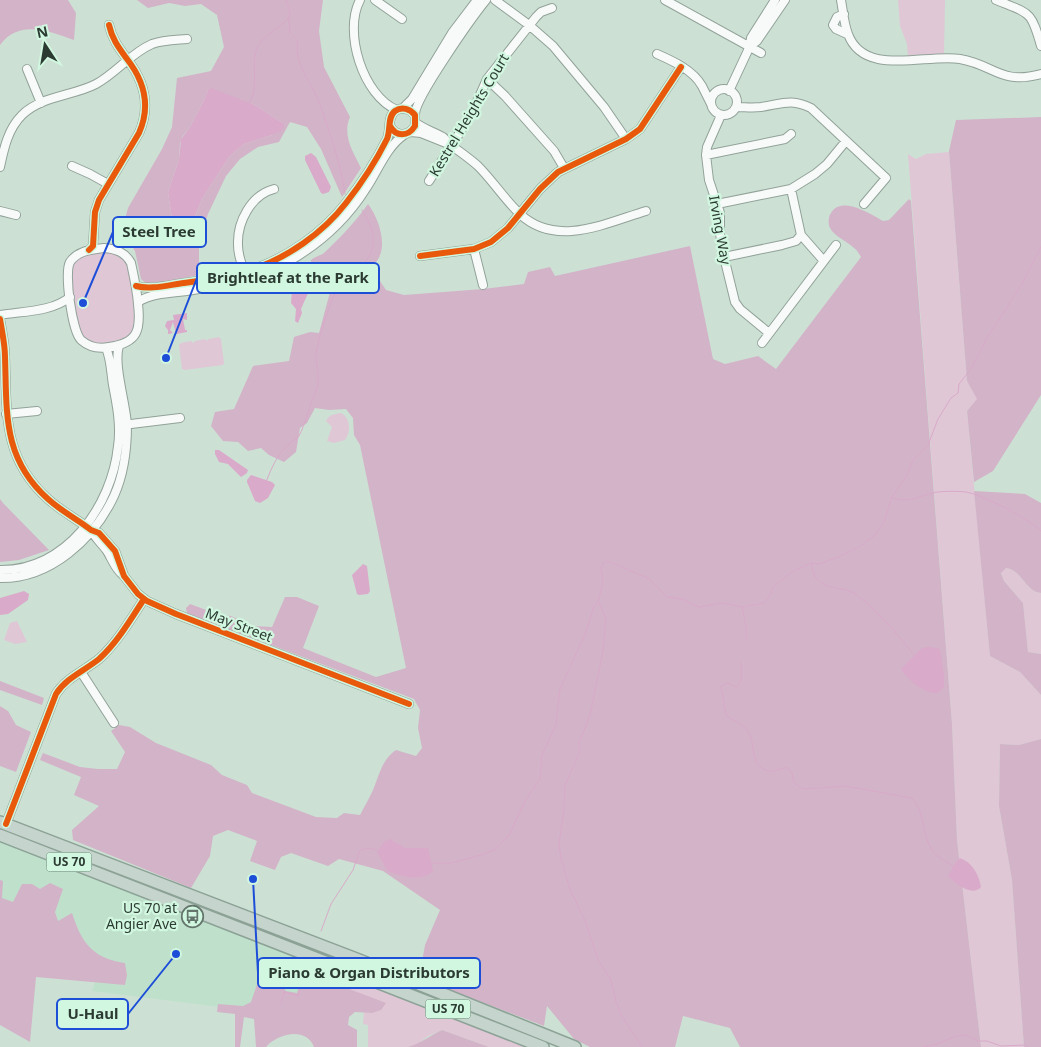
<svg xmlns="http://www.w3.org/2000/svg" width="1041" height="1047" viewBox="0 0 1041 1047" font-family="'Noto Sans',sans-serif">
  <rect width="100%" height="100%" fill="#cce1d4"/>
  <path fill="#bfe1cc" d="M0 840 97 877 216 926 255 938 316 962 301 1017 92 991 103 960 0 923Z"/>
  <path fill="#dfc7d6" d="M898 0H945L944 57 908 58 907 44 900 26Z
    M949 152 967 381 978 399 967 411 990 656 1020 672 1041 695V739L1019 745 1000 744 999 806 1012 880 1024 1047H981L957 840 952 724 908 154 916 159 926 154Z
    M95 251H115L128 262 138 323 127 340 101 346 87 342 78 330 70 272C75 257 80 256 95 251Z
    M219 337 221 339 224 363 223 365 185 370 182 369 179 345 181 343 191 341 193 343 195 341 205 339 207 341 208 339Z
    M341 413C351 419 351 431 345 440L334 443 327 441 332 427 326 421C329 414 335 414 341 413Z
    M1006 568C1022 570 1025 591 1041 593V654L1028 652 1023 603 1004 581 1001 572Z
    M17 621 27 642 15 644 4 640 10 623Z
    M318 965 528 1047H489L442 1030 428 1036 416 1045 408 1047H368V1025L363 1024 364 1012 372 1013 318 977Z"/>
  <path fill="#d3b3c8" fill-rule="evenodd" d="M0 0H68L76 13 74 40C49 31 19 19 0 45Z
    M137 0H323L319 31 324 67 350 117C342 135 353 152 361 168L342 197 321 149 307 127 290 122 279 142 258 147 240 159 226 176 208 214 199 239V275L148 285 141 279 135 251 127 238 124 223 128 208 162 149 172 127 177 78 211 71 224 47 217 15 201 4 185 6 169 3 148 8ZM208 90 255 105 283 123 272 135 244 144 229 157 202 199 191 227 170 238 172 219 168 192 179 159 180 144 182 137 190 127 204 100Z
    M1041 117V395L993 471 974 482 967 411 977 399 967 381 949 151 956 120Z
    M909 199 911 201 952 724 957 840 981 1047H740L730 1028 683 1016 675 1047H590L574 1039 547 1006 544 1026 419 978 425 945 440 910 383 871 339 859 328 866 291 853 281 857 275 870 250 861 257 841 228 830 213 836 210 856 191 888 73 840 72 830 99 806 74 795 81 777 40 760 43 753 80 767 98 769H117L125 752 111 731 119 725 130 727 156 743 211 765 222 775 247 785 252 793 316 817 337 818 344 813 360 815C364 807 369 799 373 790 379 776 382 759 396 750L416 756 422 748 418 728 420 710 414 699 187 613 186 608 190 604 217 614 231 616 252 626 272 627 285 597H297L319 606 303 648 376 677 406 668 360 445 354 435 353 418 346 409 329 410 315 408 307 423 300 428 296 452 284 462 269 455 261 448 248 451 238 442 223 441 211 426 215 412 234 409 253 366 289 361 294 337 310 332 319 333 330 292 340 279 344 264H317L310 261C315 256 320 256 324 253 340 238 355 222 368 204 379 218 390 250 374 264L378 278 386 290 404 295 483 289 524 284 528 272 550 267 555 276 690 246 713 359 725 364 758 356 776 369 861 257C859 254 857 250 854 248 847 241 835 237 830 228 828 224 828 217 831 213 841 195 871 214 883 221L889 220Z
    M974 491 1025 494 1041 503V593C1025 591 1022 570 1006 568L1001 573 1004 581 1023 603 1028 652 1041 654V695L1020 672 990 656Z
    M0 499 3 503 49 550 19 560 0 562Z
    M0 681 44 698 42 705 0 690Z
    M0 706 8 711 16 725 31 732 16 772 0 766Z
    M1041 739V1047H1024L1012 880 999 806 1000 744 1019 745Z
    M0 880 3 881 2 898 13 902 22 884H32L40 889 50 883 63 889 55 912 58 921 72 913C82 944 93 958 125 963L127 975 125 985 36 977 30 1042 0 1025Z
    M318 965V977L386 1003 381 1010 372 1013 355 1012 349 1017 348 1025 357 1030V1047H314C306 1026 277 1034 266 1047H256L254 1019 244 1017 240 1047H235V1014L217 1012 218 1004 243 1006 251 1002 260 976 280 982 286 991 297 993 302 973 310 967Z
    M442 1030 489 1047H408C420 1044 431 1035 442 1030Z"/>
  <path fill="#d9aac9" d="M211 88 255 105 283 123 284 126 281 131 272 135 244 144 229 157 202 199 186 239 179 244 170 242 172 219 168 192 179 159 181 139 190 127 204 100 208 90Z
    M311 153 316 157 331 187 329 192 323 194 321 193 305 160V156Z
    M310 269 317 272 316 275 301 309 302 313 298 323 295 321 296 309 291 303 292 291 288 287V283L292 278 298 280 295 288 296 289 299 284 301 274Z
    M187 313V320L183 319 185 330H187V332L176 334 173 322 170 330 173 333 168 334V330L165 326 167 321 174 320 173 315Z
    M215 450H219L248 470 247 473 241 477 228 464 219 462 215 454Z
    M251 475 272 482 275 485 268 498 260 503 255 501 247 482V480Z
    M363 564 367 566 370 591 368 594 359 595 357 594 352 575Z
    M24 591 29 594 28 600 8 614 0 615V598Z
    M929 647 940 649 944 676V687L938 693C924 694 908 680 901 669L922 648Z
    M390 839 405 848H428L433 871C422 882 402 877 388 871L377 852 384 842Z
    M960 858C972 862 979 875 981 887 972 897 956 884 948 876L954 865Z"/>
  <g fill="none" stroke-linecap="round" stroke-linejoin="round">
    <path stroke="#d9aac9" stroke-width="1" d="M289 18 290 33 298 41C293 65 313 83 320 105 330 135 341 163 345 194
      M248 105C260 88 251 69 256 51 260 36 280 29 289 17L290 13 286 0
      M341 276 348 278
      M266 482C272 467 276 457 287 446 290 442 296 440 299 436 305 425 310 405 315 393 322 377 316 370 316 355 317 342 330 301 337 290 348 274 369 266 373 246 375 233 369 220 362 210
      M893 498C910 504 922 494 938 492 947 491 957 491 966 492 983 495 1029 519 1041 531
      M812 563C812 572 815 579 822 583 831 590 846 587 855 594 877 609 897 634 914 655
      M599 603 606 618 603 651 590 715 579 743V754L565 785 564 807 559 844 561 859 570 889 585 921 598 960 611 980 616 1002 621 1015 642 1047
      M742 607 746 626V640
      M741 662C741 670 744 682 736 687L728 683 721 686 726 715C732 721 743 723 748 731 756 742 749 768 769 771 775 772 781 767 788 768L792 773 794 783 803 789 845 786 912 798C925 811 922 835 932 850 937 858 946 861 954 867
      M432 863H451L481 855 496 849 509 835 525 801 540 779 542 755 556 724 560 689 586 632 594 606 598 602 603 582 601 568 604 562H610L650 579 667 597 682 599 699 607 723 603 742 607 764 603 769 597 774 586 793 571 812 563 819 564 838 557 859 547 875 535 884 522 892 497 907 475 913 460 928 445 938 419 951 398 958 393 959 384 971 369 988 336 1022 284 1041 247
      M321 931 331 904 353 870 360 850 368 848 377 850
      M281 1003 284 992 298 996 304 976
      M923 1047 937 1044 956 1036 966 1035 978 1041H987L1001 1046 1024 1045 1028 1047"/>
    <defs>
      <path id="minor" d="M360 0C343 32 363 96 397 110
        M375 0 402 19
        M495 0 529 25 553 46 604 107 626 139
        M665 0 761 53
        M841 0C843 11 844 24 848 34 864 78 927 53 960 59 995 65 1000 85 1041 74
        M996 0C1030 14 1031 10 1041 46
        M844 14 837 17 833 25 836 29 847 34
        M750 46 757 41 785 0
        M657 54C673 61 693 70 702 86 705 92 708 98 711 104
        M27 69 41 103
        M487 79 505 96 554 151 564 168
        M711 102a13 13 0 1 1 26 0a13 13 0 1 1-26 0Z
        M729 91 750 46 751 38 775 0
        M736 107C745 107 752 108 761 107 782 104 791 98 811 108L886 178 864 204
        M403 108 412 99 452 33 477 0
        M415 115C414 99 473 16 486 0
        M721 115 707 147 706 155 709 180 720 213V234L724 257 735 302 740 309 769 333
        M416 123C424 129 434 132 443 137 446 139 447 143 451 145 460 152 469 158 478 166 493 181 505 200 520 214 556 248 606 223 646 211
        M411 132 421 133 446 143
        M706 155 785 139 791 134
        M72 166 90 174 108 184
        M0 167C4 148 8 129 22 115 41 96 73 96 96 84 116 73 131 53 152 44 163 40 175 40 187 39
        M429 181 471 115 487 79 536 17 541 12 552 8
        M791 189 801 235 823 260
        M717 204 791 189 815 174 827 164 846 141
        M0 211 16 215
        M104 248C116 249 125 252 131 263 134 277 137 290 138 304 141 330 138 343 109 347 99 349 89 347 81 340 72 331 64 273 70 262 78 250 92 250 104 248Z
        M474 249 483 285
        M89 250 93 246 95 212 99 200 139 133C151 106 145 82 127 59 119 48 112 39 109 25
        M420 256 474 249 491 242 508 228 540 189 558 172 626 139 640 129 681 67
        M724 257 782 245 796 241 801 235
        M246 275C242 266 238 255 238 245 237 222 251 195 274 189
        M136 286C151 290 168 285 184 283 207 280 230 277 251 270 287 258 323 233 346 203 361 184 376 161 387 139 391 130 387 117 395 111 402 106 410 109 415 115V126C408 137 396 137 390 126
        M138 302C153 292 176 293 193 290 226 285 259 279 288 262 319 244 346 220 365 190 377 173 386 147 404 135
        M0 315C23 311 52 312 70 297
        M0 319C2 332 5 344 5 357 7 412 2 458 48 499 61 511 77 519 91 530L99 533 115 551 124 576 138 594 147 601 176 614 409 704
        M762 343 836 245
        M6 414 37 411
        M123 425 180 418
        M91 530C95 538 102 544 107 551 112 559 115 569 123 575
        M0 570C66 571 112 506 118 446 121 426 117 405 113 385 111 373 111 359 106 348
        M0 578C50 579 94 539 114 496 124 474 127 449 127 425 126 404 113 364 119 346
        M81 672 114 723
        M6 824 56 694C66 678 84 671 99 659 117 643 131 619 144 599"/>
      <path id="highway" d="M0 822 359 960 575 1047
        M0 835 543 1047"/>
    </defs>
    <use href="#minor" stroke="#92a299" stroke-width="10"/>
    <use href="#highway" stroke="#8ca296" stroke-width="14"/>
    <use href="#minor" stroke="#f7faf9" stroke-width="8"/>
    <use href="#highway" stroke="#c5d4cc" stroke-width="11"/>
    <defs>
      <path id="cycleway" d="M89 250 93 246 95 212 99 200 139 133C151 106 145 82 127 59 119 48 112 39 109 25
        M420 256 474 249 491 242 508 228 540 189 558 172 626 139 640 129 681 67
        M136 286C151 290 168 285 184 283 207 280 230 277 251 270 287 258 323 233 346 203 361 184 376 161 387 139 391 130 387 117 395 111 402 106 410 109 415 115V126C408 137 396 137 390 126
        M0 319C2 332 5 344 5 357 7 412 2 458 48 499 61 511 77 519 91 530L99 533 115 551 124 576 138 594 147 601 176 614 409 704
        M6 824 56 694C66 678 84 671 99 659 117 643 131 619 144 599"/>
    </defs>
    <use href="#cycleway" stroke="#d1f7e0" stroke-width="9"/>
    <use href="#cycleway" stroke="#e8590c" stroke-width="6"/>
  </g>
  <defs>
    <symbol id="bus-ring" viewBox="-11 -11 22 22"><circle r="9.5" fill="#d1f7e0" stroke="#64756b" stroke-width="1.5"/><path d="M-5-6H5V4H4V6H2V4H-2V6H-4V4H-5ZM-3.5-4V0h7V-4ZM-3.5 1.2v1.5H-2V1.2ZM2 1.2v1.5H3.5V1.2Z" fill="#64756b"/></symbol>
  </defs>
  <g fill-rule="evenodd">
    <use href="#bus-ring" x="180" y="904" width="25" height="25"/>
  </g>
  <g text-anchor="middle" stroke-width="4.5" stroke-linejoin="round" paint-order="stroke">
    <g fill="#d1f7e0" stroke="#5e7366" stroke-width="1">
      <rect x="46.5" y="852.5" width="45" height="19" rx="4"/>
      <rect x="425.5" y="999.5" width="45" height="19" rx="4"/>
    </g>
    <g font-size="12" font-weight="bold" fill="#2c3b32">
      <text x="69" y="866">US 70</text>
      <text x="448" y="1013">US 70</text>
    </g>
    <g font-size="14" fill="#2c3b32" stroke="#d1f7e0">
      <text transform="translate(469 115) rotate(-59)" y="5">Kestrel Heights Court</text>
      <text transform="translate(720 230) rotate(80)" y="5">Irving Way</text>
      <text transform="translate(239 625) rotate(21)" y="5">May Street</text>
    </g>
    <g font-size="14" fill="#2c3b32" stroke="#d1f7e0" text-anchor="end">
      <text x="177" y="913">US 70 at<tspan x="177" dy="16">Angier Ave</tspan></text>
    </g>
  </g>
  <path fill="none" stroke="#1d4ed8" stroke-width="2" d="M83 303L113 232M166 358L197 278M253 879L258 973M176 954L128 1014"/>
  <g fill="#1d4ed8" stroke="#d1f7e0" stroke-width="2">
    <circle cx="83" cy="303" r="5"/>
    <circle cx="166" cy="358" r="5"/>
    <circle cx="253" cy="879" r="5"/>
    <circle cx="176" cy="954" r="5"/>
  </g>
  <g fill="#d1f7e0" stroke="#1d4ed8" stroke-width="2">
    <rect x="113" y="217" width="93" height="30" rx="5"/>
    <rect x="197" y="263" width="182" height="30" rx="5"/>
    <rect x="258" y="958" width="222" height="30" rx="5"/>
    <rect x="57" y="999" width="71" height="30" rx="5"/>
  </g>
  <g font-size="15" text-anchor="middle" font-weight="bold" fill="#2c3b32">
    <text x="159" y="237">Steel Tree</text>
    <text x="288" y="283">Brightleaf at the Park</text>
    <text x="369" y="978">Piano &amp; Organ Distributors</text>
    <text x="93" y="1019">U-Haul</text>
  </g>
  <g transform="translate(45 45) rotate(348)" stroke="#d1f7e0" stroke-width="4" paint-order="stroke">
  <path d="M0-4L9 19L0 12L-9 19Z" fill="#2c3b32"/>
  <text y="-8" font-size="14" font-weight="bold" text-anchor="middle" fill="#2c3b32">N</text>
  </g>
</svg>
